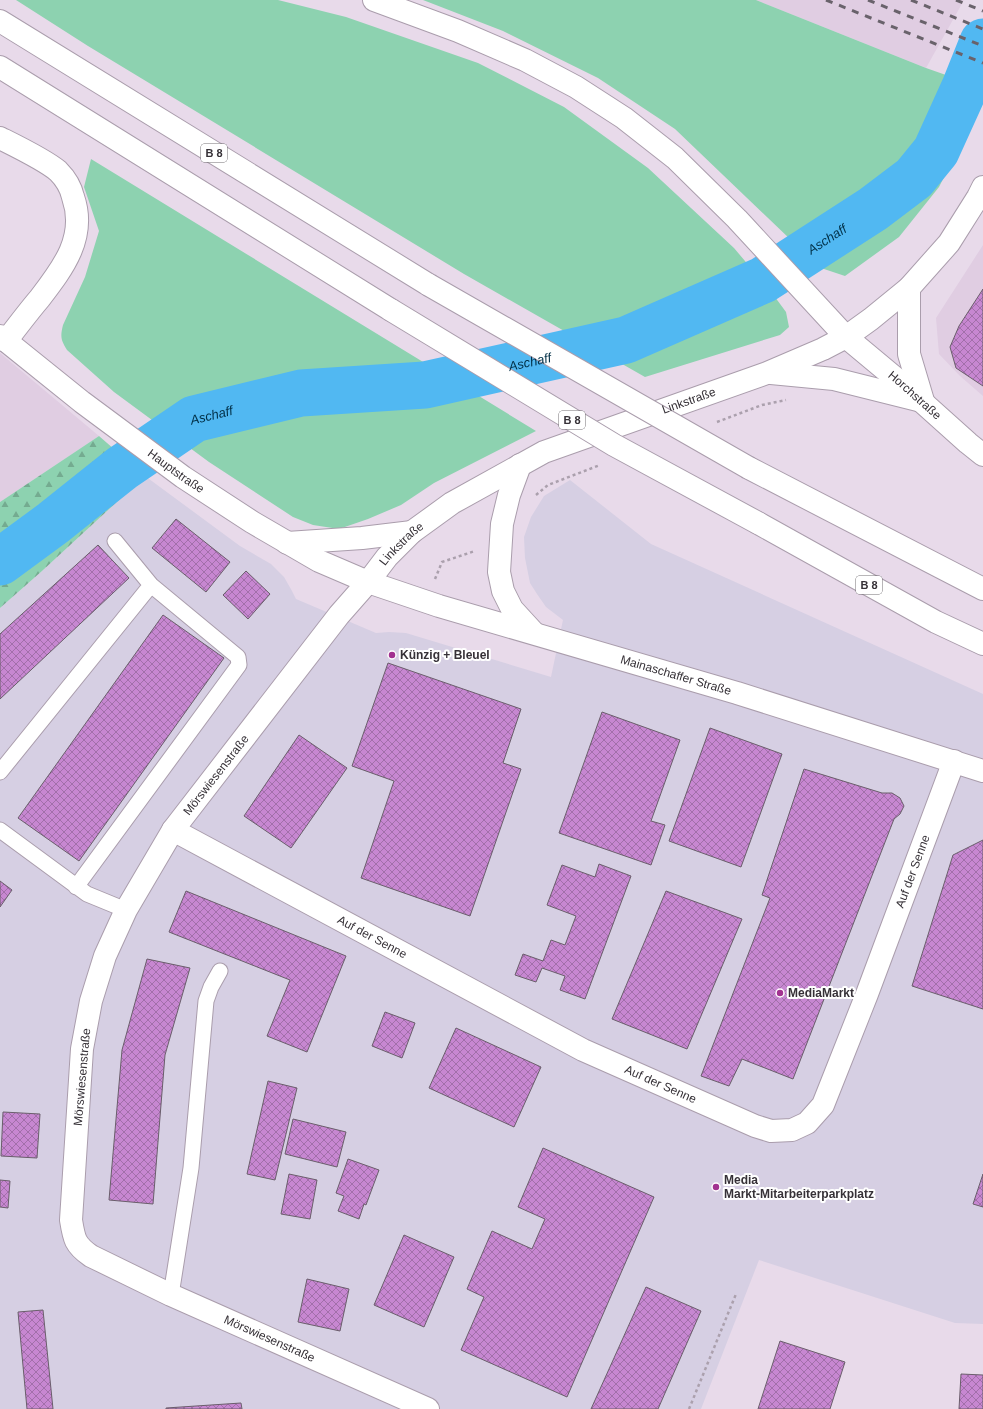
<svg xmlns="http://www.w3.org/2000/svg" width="983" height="1409" viewBox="0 0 983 1409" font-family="Helvetica,sans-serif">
  <defs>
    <pattern id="forest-firs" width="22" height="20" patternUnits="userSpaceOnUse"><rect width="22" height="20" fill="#8dd2b0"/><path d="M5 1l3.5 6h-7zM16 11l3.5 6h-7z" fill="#74ab90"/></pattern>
    <pattern id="building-cross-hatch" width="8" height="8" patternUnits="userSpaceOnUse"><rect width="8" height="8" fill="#c787d1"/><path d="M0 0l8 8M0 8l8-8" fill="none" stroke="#a26faa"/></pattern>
  </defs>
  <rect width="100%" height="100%" fill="#e8daea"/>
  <path fill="#e0cde2" d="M756 0H964L926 68Z
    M983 245V396L960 376 939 354 936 318Z
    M0 353 99 436 0 502Z"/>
  <path fill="#d6cfe3" d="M145 476 240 546 271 564 284 577 292 591 296 599 376 633 389 632 406 633 551 677 563 620 546 607 537 594 530 583 525 558 524 537 531 517 544 496 570 480 651 544 983 694V1324L955 1323 759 1260 701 1409H0V608L42 571Z"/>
  <path fill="#8dd2b0" d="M16 0H278L346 17 478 63 564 107 648 168 734 248 772 293 786 312 789 327 780 335 645 377 464 274 88 46Z
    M423 0H756L926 68 983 88V100L939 187 899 237 845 276 824 269 791 240 675 129 598 78 503 31Z
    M91 159 536 431 434 483 401 505 368 519 339 529 313 525 293 517 209 462 114 392 67 350C61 340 60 337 63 325L85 277 99 231 84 187Z"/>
  <path fill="url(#forest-firs)" d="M99 436 145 476 42 571 0 608V502Z"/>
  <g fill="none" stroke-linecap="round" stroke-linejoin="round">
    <path stroke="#51b8f2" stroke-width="47" id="s1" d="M0 562 53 523 122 468 194 419 301 393 425 385 626 340 763 280 873 209 914 178 936 151 965 87 983 42"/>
  </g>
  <path fill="url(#building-cross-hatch)" stroke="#6a5e6b" d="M983 289V386L956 368 950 347 959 326Z
    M176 519 230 562 206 592 152 548Z
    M98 545 129 578 0 699V634Z
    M246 571 270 594 248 619 223 595Z
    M163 615 224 658 79 861 18 818Z
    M388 663 521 709 503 763 521 769 470 916 361 878 394 781 352 766Z
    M602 712 680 740 651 821 665 825 651 865 559 833Z
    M710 728 782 754 741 867 669 841Z
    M299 735 347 768 291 848 244 816Z
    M804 769 882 793H892L900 798 904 806 900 814 894 819 793 1079 742 1059 729 1086 701 1076 770 898 762 895Z
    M983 840V1009L912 986 953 855Z
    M599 864 631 876 585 999 560 990 565 976 542 968 536 982 515 975 523 954 543 961 551 940 565 945 576 916 547 905 562 865 595 877Z
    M0 881 12 890 0 907Z
    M186 891 346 956 307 1052 267 1036 290 980 169 932Z
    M666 891 742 919 687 1049 612 1019Z
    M147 959 190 968 165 1055 153 1204 109 1200 122 1050Z
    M385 1012 415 1023 402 1058 372 1046Z
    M456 1028 541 1067 514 1127 429 1088Z
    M268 1081 297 1088 275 1180 247 1174Z
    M3 1112 40 1114 37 1158 1 1156Z
    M293 1119 346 1132 337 1167 285 1154Z
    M543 1148 654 1197 567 1397 461 1350 484 1297 467 1289 492 1231 532 1249 545 1219 518 1207Z
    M348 1159 379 1170 366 1205 364 1204 359 1219 338 1211 344 1196 336 1193Z
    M289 1174 317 1180 310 1219 281 1214Z
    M983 1174V1207L973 1204Z
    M0 1180 10 1181 8 1208 0 1207Z
    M404 1235 454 1257 424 1327 374 1305Z
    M307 1279 349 1289 340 1331 298 1322Z
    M646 1287 701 1311 658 1409H591Z
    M43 1310 53 1409H27L18 1312Z
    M780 1341 845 1362 830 1409H758Z
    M961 1374 983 1375V1409H959Z
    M241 1403 242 1409H166V1408Z"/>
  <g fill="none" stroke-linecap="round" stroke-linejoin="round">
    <defs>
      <path id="lane" d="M0 772 151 585
        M0 830 87 894 126 910
        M76 887 239 665 238 657 151 585 115 541
        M171 1295 191 1168 206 1001 211 987 220 971"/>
      <g id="street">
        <path id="s2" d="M368 582 339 615 173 830 126 910 105 956 91 1001 82 1049 71 1220C74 1239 75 1245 91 1256L171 1295 428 1409"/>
        <path id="s3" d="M173 830 583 1050 755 1126 771 1131 792 1130 807 1123 823 1105 867 994 954 761"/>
      </g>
      <g id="secondary">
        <path d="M909 288V354L923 401"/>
        <path id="s4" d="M0 336 82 402 183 477 252 522 319 561 368 582 439 606 737 693 983 771"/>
        <path id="s5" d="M846 337 900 382 968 443 983 455"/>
        <path d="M771 373 834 379 918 400"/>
        <path d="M520 465 509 495 502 524 499 572 503 591 512 609 534 633"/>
        <path d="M287 543 362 538 412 532"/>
        <path id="s6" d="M368 582 387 557 412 532 452 503 544 452 767 373 823 349 846 337 871 319 909 288 949 243 978 197 983 187"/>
      </g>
      <path id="highway" d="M374 0 458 31 525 60 576 87 624 118 675 158 737 219 846 337
        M0 21 429 285
        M0 67 391 310
        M0 138C16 146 45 160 58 171 65 178 71 188 73 197 87 237 63 268 40 298 28 312 17 327 6 341
        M749 468 983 589
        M758 523 936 622 983 644"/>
    </defs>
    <use href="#lane" stroke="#aa9dac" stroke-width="17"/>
    <use href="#street" stroke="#aa9dac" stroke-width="24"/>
    <use href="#secondary" stroke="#aa9dac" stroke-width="24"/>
    <use href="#highway" stroke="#aa9dac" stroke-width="24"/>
    <path stroke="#aba0ad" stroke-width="2.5" stroke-dasharray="3 3" stroke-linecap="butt" d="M717 422 762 405 786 400
      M536 495 548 485 600 465
      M435 579 442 562 475 551
      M689 1409 736 1294"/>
    <use href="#lane" stroke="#fff" stroke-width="15"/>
    <use href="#street" stroke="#fff" stroke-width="22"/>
    <use href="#secondary" stroke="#fff" stroke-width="22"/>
    <use href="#highway" stroke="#fff" stroke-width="22"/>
    <path stroke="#69626b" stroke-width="3" stroke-dasharray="7 7" stroke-linecap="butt" d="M826 0 983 63
      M868 0 983 46
      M911 0 983 29
      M956 0 983 11"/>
    <defs>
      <path id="highway-bridge" d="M429 285 749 468
        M391 310 614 445 758 523"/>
    </defs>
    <use href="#highway-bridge" stroke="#aa9dac" stroke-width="24" stroke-linecap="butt"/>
    <use href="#highway-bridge" stroke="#fff" stroke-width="22"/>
  </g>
  <g fill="#a23290" stroke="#fff" stroke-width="1.5">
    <circle cx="392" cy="655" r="4"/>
    <circle cx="780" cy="993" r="4"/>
    <circle cx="716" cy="1187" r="4"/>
  </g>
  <g text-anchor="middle" stroke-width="4" stroke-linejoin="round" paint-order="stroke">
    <g fill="#fff" stroke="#726f73" stroke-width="1">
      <rect x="201" y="144" width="26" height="18" rx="3"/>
      <rect x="559" y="411" width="26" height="18" rx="3"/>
      <rect x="856" y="576" width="26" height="18" rx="3"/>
    </g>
    <g font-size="11" font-weight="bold" fill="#363137">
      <text x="214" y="157">B 8</text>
      <text x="572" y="424">B 8</text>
      <text x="869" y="589">B 8</text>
    </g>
    <g font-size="12" fill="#363137" stroke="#fff">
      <text dy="4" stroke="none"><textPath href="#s5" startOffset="90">Horchstraße</textPath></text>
      <text dy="4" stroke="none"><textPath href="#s6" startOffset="375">Linkstraße</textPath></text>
      <text dy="4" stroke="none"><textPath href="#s4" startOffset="222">Hauptstraße</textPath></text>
      <text dy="4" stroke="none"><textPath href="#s6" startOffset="51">Linkstraße</textPath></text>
      <text dy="4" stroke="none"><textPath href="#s4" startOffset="766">Mainaschaffer Straße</textPath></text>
      <text transform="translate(216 775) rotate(-52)" y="4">Mörswiesenstraße</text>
      <text dy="4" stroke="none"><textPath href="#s3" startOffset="982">Auf der Senne</textPath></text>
      <text dy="4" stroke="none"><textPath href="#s3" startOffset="226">Auf der Senne</textPath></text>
      <text transform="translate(82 1077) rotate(-85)" y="4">Mörswiesenstraße</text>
      <text dy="4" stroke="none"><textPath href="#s3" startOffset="550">Auf der Senne</textPath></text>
      <text dy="4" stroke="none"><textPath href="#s2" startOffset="966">Mörswiesenstraße</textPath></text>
    </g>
    <g font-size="12" font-weight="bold" fill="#363137" stroke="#fff" text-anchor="start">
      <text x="400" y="659">Künzig + Bleuel</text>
      <text x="788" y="997">MediaMarkt</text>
      <text x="724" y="1184">Media<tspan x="724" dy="14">Markt-Mitarbeiterparkplatz</tspan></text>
    </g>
    <g font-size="13" font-style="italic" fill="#012f46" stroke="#fff">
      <text dy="5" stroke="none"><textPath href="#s1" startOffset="907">Aschaff</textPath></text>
      <text dy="5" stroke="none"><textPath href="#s1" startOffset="583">Aschaff</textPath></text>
      <text dy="5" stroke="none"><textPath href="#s1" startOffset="259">Aschaff</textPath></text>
    </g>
  </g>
</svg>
